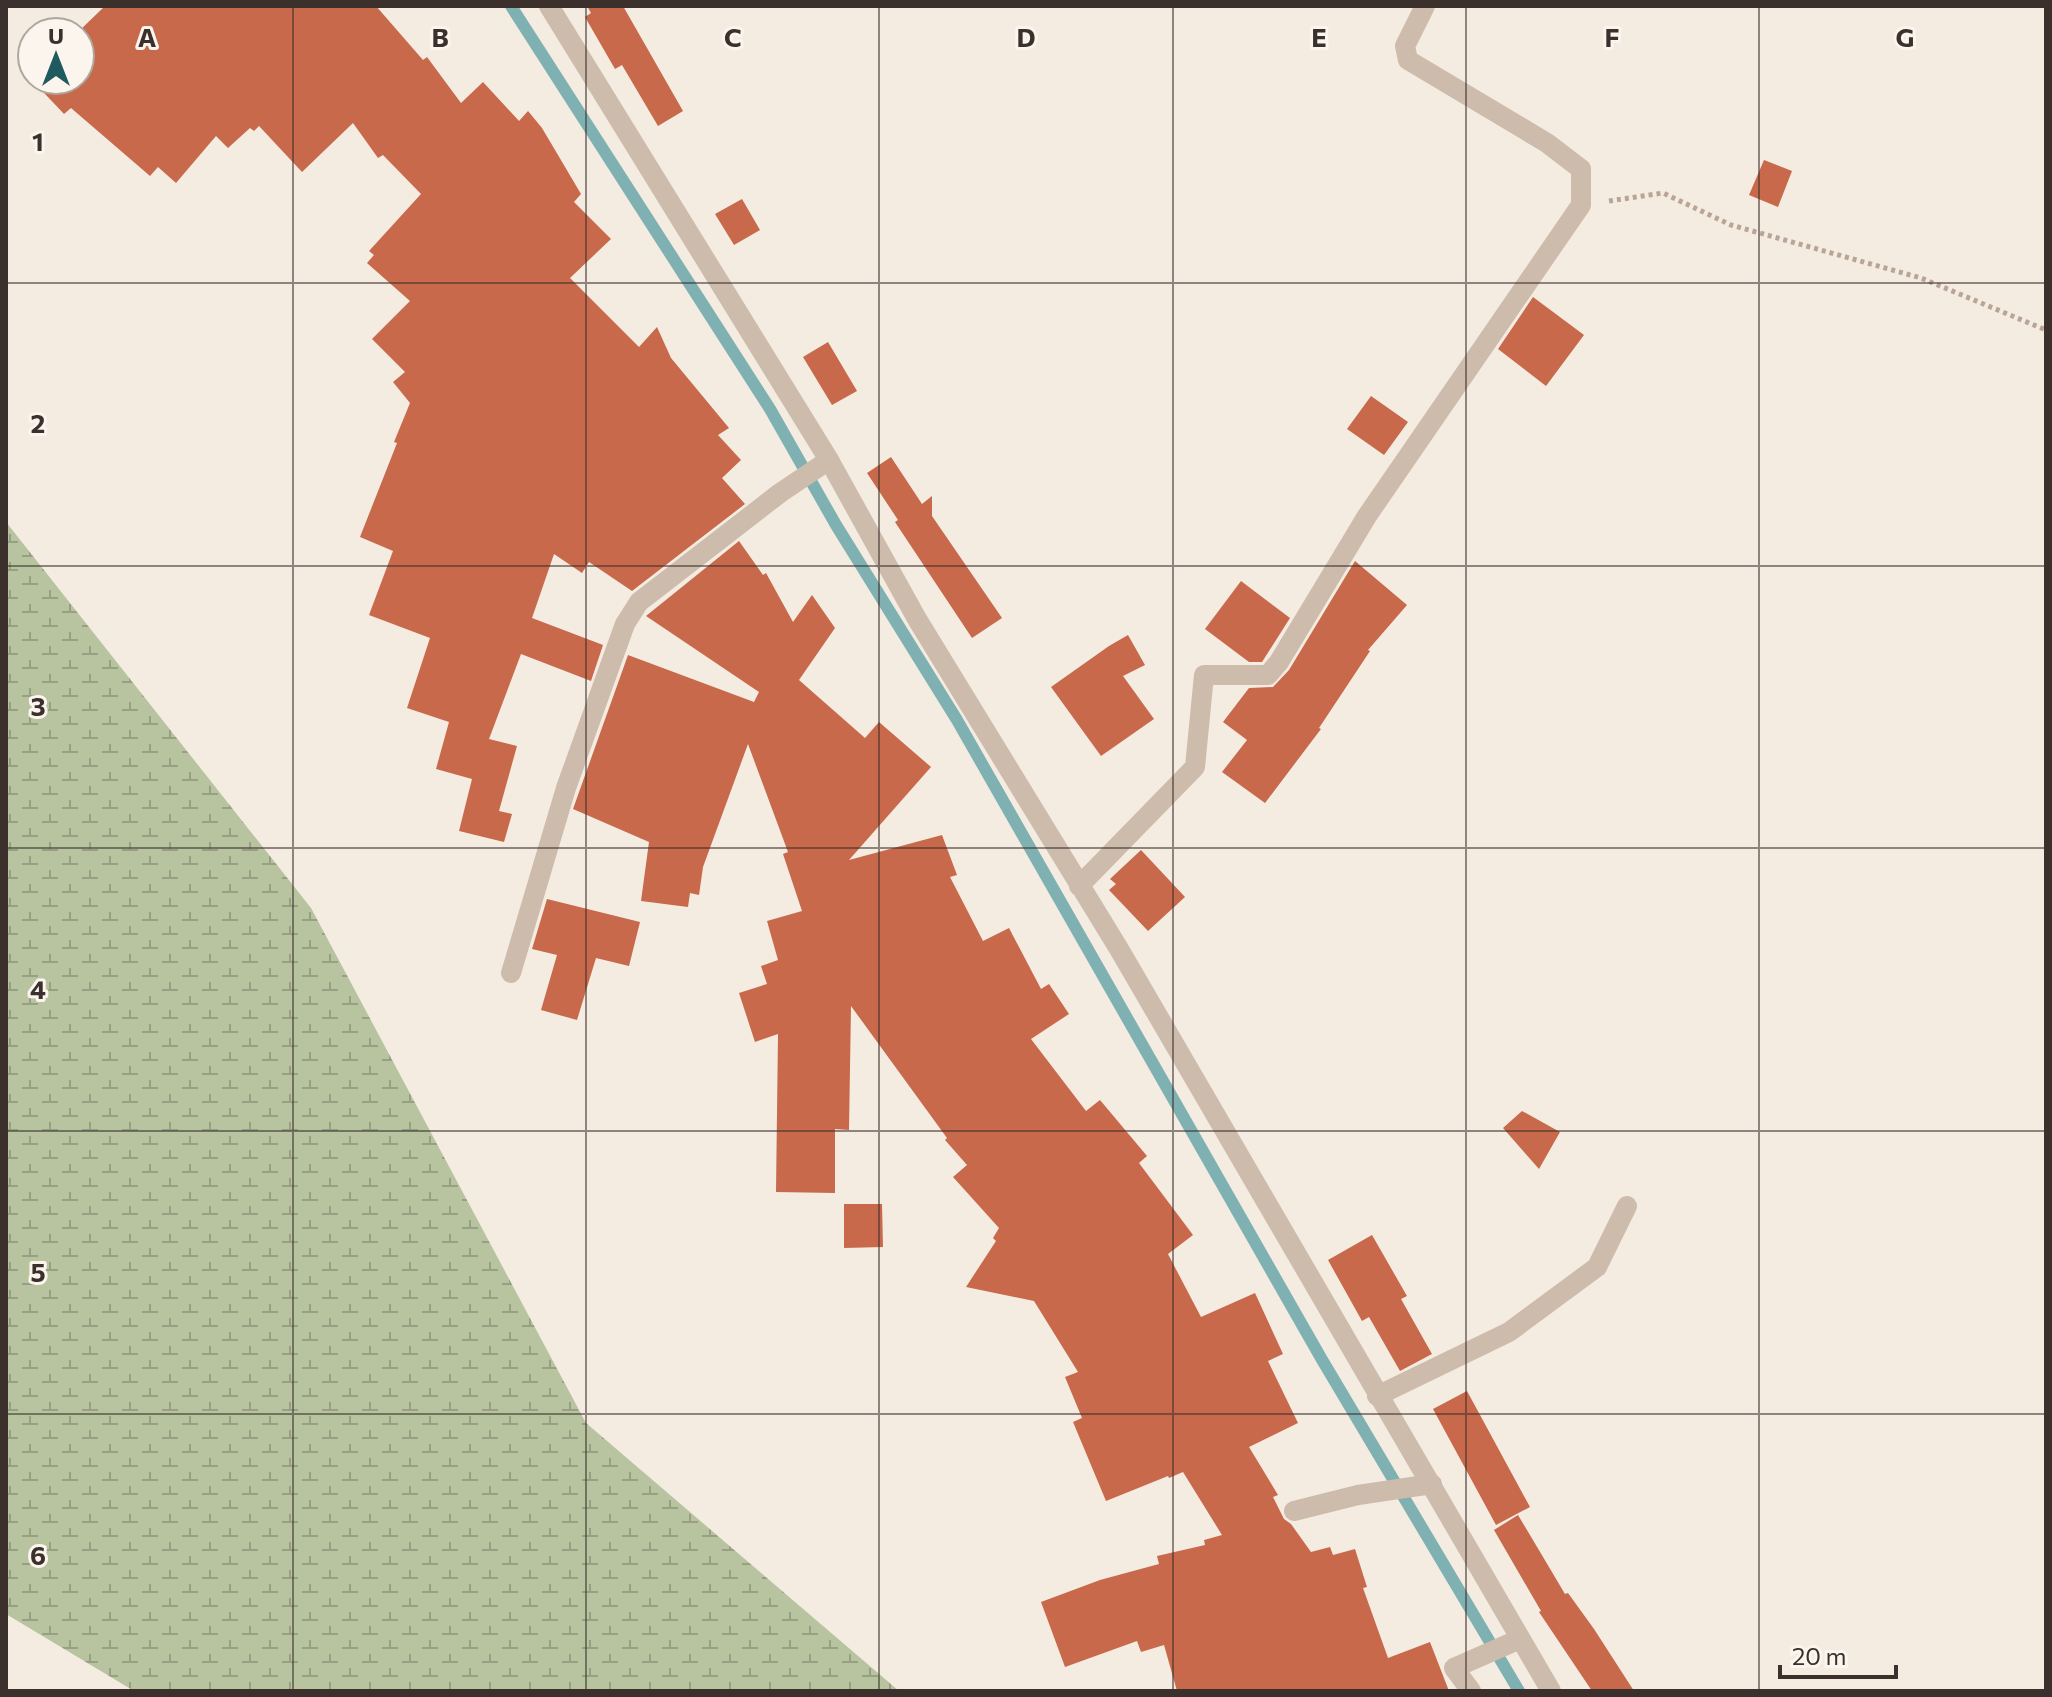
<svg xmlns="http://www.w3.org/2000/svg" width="2052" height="1697" viewBox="0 0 2052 1697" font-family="Commissioner,sans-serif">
  <defs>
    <pattern id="wetland-marsh" width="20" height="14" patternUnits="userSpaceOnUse" patternTransform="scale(2)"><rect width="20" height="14" fill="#b8c4a0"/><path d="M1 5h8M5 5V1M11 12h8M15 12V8" fill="none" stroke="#97a083"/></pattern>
  </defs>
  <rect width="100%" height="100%" fill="#f4ebe1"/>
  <path fill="url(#wetland-marsh)" d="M6 522 311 908 586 1423 899 1691H134L6 1614Z"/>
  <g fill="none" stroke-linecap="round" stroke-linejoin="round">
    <path stroke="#7fb0b2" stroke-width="12" d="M511 6 770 409 836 525 957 720 1321 1358 1519 1691"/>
  </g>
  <path fill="#c8694b" d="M105 6H376L423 60 427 57 461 103 483 82 519 121 528 111 542 128 581 194 574 202 611 239 570 278 639 347 657 327 671 358 729 428 718 435 741 460 722 478 745 504 632 591 589 562 582 573 554 554 532 618 603 645 591 681 521 654 489 739 517 746 499 811 512 814 504 842 459 831 472 779 436 769 449 722 407 708 430 638 369 615 393 551 360 537 397 443 394 442 410 403 393 382 405 372 372 339 410 301 367 263 374 255 369 251 421 194 383 155 378 158 353 123 302 172 259 126 254 131 250 128 228 148 216 136 176 183 158 167 150 176 71 108 64 114 30 78 32 76V80H80V32H78Z
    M587 6H623L683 111 658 126 622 65 615 69 585 17 591 13Z
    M1764 160 1792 171 1778 207 1749 195Z
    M742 199 760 230 734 245 715 214Z
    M1533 297 1584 335 1546 386 1498 349Z
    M828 342 857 391 832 405 803 357Z
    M1371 396 1408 422 1384 455 1347 429Z
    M891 457 922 504 932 496V516L1002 618 972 638 895 522 898 520 867 473Z
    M739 541 763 575 766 573 793 622 812 595 835 628 799 680 865 738 879 722 931 767 849 860 942 835 957 875 950 877 983 941 1009 928 1041 989 1049 984 1069 1014 1031 1039 1086 1111 1100 1100 1147 1156 1139 1163 1193 1235 1168 1254 1201 1317 1255 1293 1283 1354 1268 1361 1298 1423 1249 1447 1278 1495 1273 1497 1284 1519 1291 1524 1311 1552 1330 1547 1333 1555 1355 1549 1367 1587 1363 1588 1388 1658 1430 1642 1449 1691H1177L1164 1645 1141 1652 1137 1641 1065 1667 1041 1602 1100 1580 1159 1564 1157 1556 1205 1545 1204 1540 1222 1535 1183 1472 1169 1478 1168 1476 1106 1501 1073 1422 1082 1418 1065 1377 1078 1372 1034 1301 966 1287 996 1241 993 1238 999 1228 953 1177 967 1165 945 1140 947 1138 851 1006 849 1130 835 1129V1193L776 1192 778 1034 755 1042 739 993 767 984 761 966 778 960 767 921 802 911 783 854 788 852 748 744 703 867 699 895 690 893 688 907 641 901 649 842 573 809 628 655 754 702 759 692 646 616Z
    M1355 561 1407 605 1368 650 1370 651 1319 728 1321 729 1265 803 1222 772 1247 740 1223 722 1249 688 1273 687 1289 670Z
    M1241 581 1290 618 1262 662H1249L1205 629Z
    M1128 635 1145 665 1123 676 1154 719 1101 756 1051 687 1109 646Z
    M1141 850 1185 897 1148 931 1109 890 1116 884 1110 879Z
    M547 899 640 922 629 966 596 958 577 1020 541 1010 557 955 532 949Z
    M1522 1111 1560 1132 1539 1169 1503 1128Z
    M844 1204H882L883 1247 844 1248Z
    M1372 1235 1407 1296 1401 1299 1432 1354 1400 1371 1369 1317 1362 1321 1328 1260Z
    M1467 1391 1530 1507 1496 1525 1433 1409Z
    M1518 1515 1565 1594 1568 1593 1594 1629 1634 1691H1592L1539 1612 1541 1611 1494 1530Z"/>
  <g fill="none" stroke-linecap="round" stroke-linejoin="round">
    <path stroke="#b9a596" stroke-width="5" stroke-dasharray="4 4" stroke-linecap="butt" d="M1609 201 1663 193 1731 225 1921 278 2046 330"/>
    <path stroke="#cdbbac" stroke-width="20" d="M1079 886 1195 767 1204 675H1268L1279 662 1367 516 1581 205V169L1547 143 1408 60 1405 46 1425 6
      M511 973 566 788 625 624 639 602 780 493 829 460
      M1377 1396 1509 1332 1597 1267 1627 1206
      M1294 1511 1358 1495 1432 1484
      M1471 1691 1454 1668 1520 1639"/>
    <path stroke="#cdbbac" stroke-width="20" d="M549 6 829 460 917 619 1119 949 1551 1691"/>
  </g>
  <path fill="none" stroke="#3b302b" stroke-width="2" stroke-opacity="0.55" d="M293 6V1691M586 6V1691M879 6V1691M1173 6V1691M1466 6V1691M1759 6V1691M6 283H2046M6 566H2046M6 848H2046M6 1131H2046M6 1414H2046"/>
  <g font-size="26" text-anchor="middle" font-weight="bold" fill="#3b302b" stroke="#fbf5ee" stroke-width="6" stroke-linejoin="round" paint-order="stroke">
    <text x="147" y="47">A</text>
    <text x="440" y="47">B</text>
    <text x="733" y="47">C</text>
    <text x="1026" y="47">D</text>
    <text x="1319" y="47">E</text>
    <text x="1612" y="47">F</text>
    <text x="1905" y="47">G</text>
    <text x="38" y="151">1</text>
    <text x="38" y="433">2</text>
    <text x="38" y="716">3</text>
    <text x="38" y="999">4</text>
    <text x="38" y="1282">5</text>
    <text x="38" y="1565">6</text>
  </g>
  <rect width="2052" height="1697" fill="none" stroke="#3b302b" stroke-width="16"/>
  <g transform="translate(56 56)"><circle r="38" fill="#fbf5ee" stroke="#aea6a0" stroke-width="2"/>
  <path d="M0-6L14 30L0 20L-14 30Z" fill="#1f5a5e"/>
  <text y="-12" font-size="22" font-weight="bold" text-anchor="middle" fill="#3b302b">U</text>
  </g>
  <path d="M1780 1665v12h116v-12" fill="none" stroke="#3b302b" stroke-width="4"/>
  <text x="1792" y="1665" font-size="24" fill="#3b302b" stroke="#fbf5ee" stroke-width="6" paint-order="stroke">20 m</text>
</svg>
